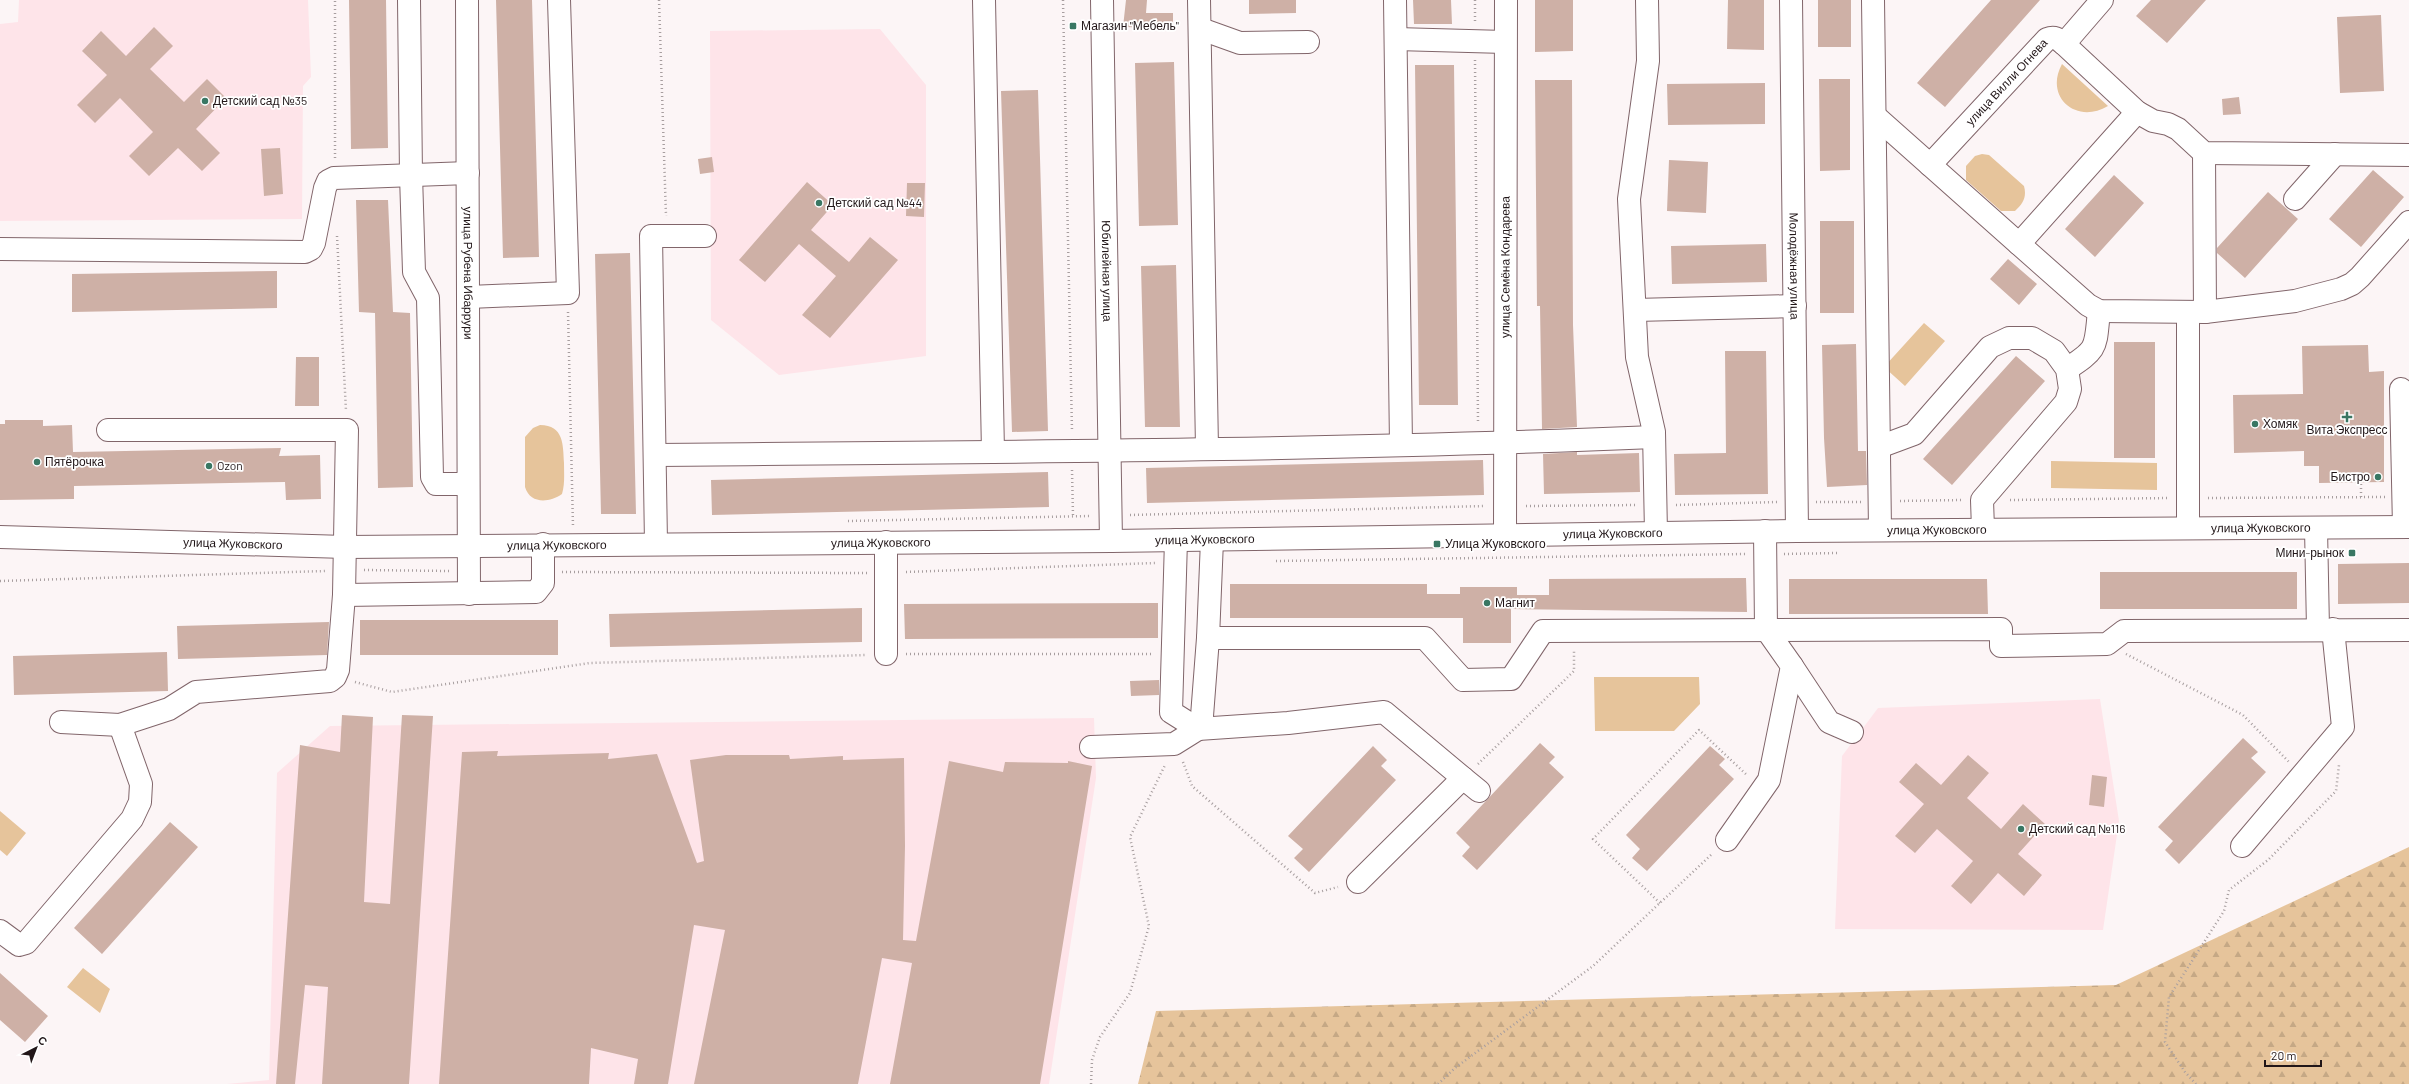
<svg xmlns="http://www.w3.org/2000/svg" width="2409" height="1084" viewBox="0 0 2409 1084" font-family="Barlow,sans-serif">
  <defs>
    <pattern id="forest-firs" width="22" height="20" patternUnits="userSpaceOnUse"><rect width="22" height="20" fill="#e6c49b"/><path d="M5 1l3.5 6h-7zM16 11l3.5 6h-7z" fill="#c5a885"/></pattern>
  </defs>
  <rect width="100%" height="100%" fill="#fcf5f6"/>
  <path fill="#fee4e9" d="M19 0H308L311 77 303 86 302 219 0 221V24L18 22Z
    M880 29 926 85V356L779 375 711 320 710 31Z
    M2100 699 2119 821 2103 930 1835 929 1842 756 1878 708Z
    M1094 718 1096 778 1049 1084H227L269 1080 277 773 330 726Z"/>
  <path fill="#e6c49b" d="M2062 64 2108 106C2076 125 2044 97 2062 64Z
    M1982 154 1989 155 2024 186C2027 197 2023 204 2015 211H2001L1966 180V166L1975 156Z
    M1924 323 1945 341 1905 386 1884 367Z
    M540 425C564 425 563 445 564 463 564 474 565 484 562 494 549 503 530 504 525 487V437L533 428Z
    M2051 461 2157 463V490L2051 488Z
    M1594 677H1699L1700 704 1674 731H1595Z
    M0 811 26 833 7 856 0 850Z
    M83 968 110 989 100 1013 67 987Z"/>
  <path fill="url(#forest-firs)" d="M2409 847V1084H1138L1156 1011 2116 985Z"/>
  <path fill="#ceb0a6" d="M349 0H386L388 148 351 149Z
    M496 0H532L539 257 503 258Z
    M1126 0H1147L1146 13H1173V28L1123 27Z
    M1249 0H1296V13L1249 14Z
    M1413 0H1451L1452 24H1414Z
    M1535 0H1573V51L1535 52Z
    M1728 0H1764V50L1727 49Z
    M1818 0H1851V47H1818Z
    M1991 0H2040L1945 107 1917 83Z
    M2151 0H2206L2167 43 2136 16Z
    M2381 15 2384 91 2340 93 2337 17Z
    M154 27 173 46 150 69 184 102 207 79 226 98 196 129 220 153 202 171 178 148 149 176 129 156 153 132 120 98 95 123 77 105 107 75 82 51 101 31 126 56Z
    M1174 62 1178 225 1139 226 1135 63Z
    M1415 65H1454L1458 405H1419Z
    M1819 79H1850V170L1820 171Z
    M1535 80H1572L1573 325 1577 427 1542 429 1540 306H1537Z
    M1765 83V124L1668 125 1667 84Z
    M1038 90 1048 431 1012 432 1001 91Z
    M2239 97 2241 114 2223 115 2222 99Z
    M280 148 283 194 264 196 261 149Z
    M712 157 714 172 700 174 698 159Z
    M1669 160 1708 162 1706 213 1667 211Z
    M2373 170 2404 197 2361 247 2329 219Z
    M2114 175 2144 203 2095 257 2065 229Z
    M807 182 833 205 811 230 849 262 870 237 898 260 830 338 802 315 836 276 799 244 765 282 739 260Z
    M907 183H925L924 217 906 216Z
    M2268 192 2298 219 2245 278 2217 253V248Z
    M356 200H388L393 312 410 313 413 487 378 488 375 313 359 312Z
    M1820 221H1854V313H1820Z
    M1766 244 1767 282 1672 284 1671 246Z
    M630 253 636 514H601L595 254Z
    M2008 259 2037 284 2019 305 1990 279Z
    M1176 265 1180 427H1145L1141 266Z
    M277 271V308L72 312V274Z
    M2114 342H2155V458H2114Z
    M1856 344 1858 451H1866L1867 485 1827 487 1824 438 1822 345Z
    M2368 345 2369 372 2384 371V482L2319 483V466H2304V451L2234 453 2233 395 2303 394 2302 346Z
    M1725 351H1766L1768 494 1675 495 1674 454 1726 453Z
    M2016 356 2045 381 1952 485 1923 459Z
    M296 357H319V406H295Z
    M5 420H43V426L72 425 73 452 281 448 279 456 320 455 321 499 286 500 285 482 74 486V499L0 500V424H5Z
    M1577 452V455L1639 453 1640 492 1544 494 1543 454Z
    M1483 460 1484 495 1147 503 1146 468Z
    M1048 472 1049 507 712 515 711 480Z
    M2409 563V603L2338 604V564Z
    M2100 572H2297V609H2100Z
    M1746 578 1747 612 1511 609V643H1463V618H1230V584H1427V594H1460V587H1517V595H1549V579Z
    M1789 579H1987L1988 614H1789Z
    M1158 603V638L905 639 904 604Z
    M862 608V642L610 647 609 614Z
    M360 620H558V655H360Z
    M329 622 327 655 178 659 177 626Z
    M167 652 168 691 14 695 13 656Z
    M1159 680V695L1131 696 1130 681Z
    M342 715 373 717 364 902 390 904 402 715 433 716 409 1084H322L328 987 305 985 295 1084H276L300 745 340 752Z
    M2243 738 2258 752 2251 758 2266 772 2179 864 2165 850 2173 841 2158 827Z
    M1540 743 1555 757 1549 763 1564 777 1477 870 1462 856 1470 847 1456 833Z
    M1373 746 1387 760 1381 766 1396 780 1309 872 1294 858 1303 849 1288 836Z
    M1710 746 1725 759 1719 765 1734 779 1647 871 1632 858 1640 849 1626 835Z
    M498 751 497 756 609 753 608 759 657 754 697 863 704 861 690 760 726 755H789L790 759 843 756V760L904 758 905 846 903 940 916 941 949 761 1003 772 1005 762 1068 763V761L1092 766 1040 1084H890L912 963 882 958 858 1084H694L725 930 694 925 668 1084H634L638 1059 591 1048 589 1084H439L462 752Z
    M1968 755 1989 773 1967 798 2001 829 2023 804 2045 824 2018 854 2042 875 2024 896 1998 873 1971 904 1951 886 1973 861 1937 829 1915 853 1895 836 1924 804 1899 782 1916 763 1941 785Z
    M2092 775 2107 777 2104 807 2089 805Z
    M170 822 198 847 102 954 74 928Z
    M0 973 48 1016 25 1042 0 1020Z"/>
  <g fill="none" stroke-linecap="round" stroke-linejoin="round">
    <defs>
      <g id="minor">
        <path d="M409 0 411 175 414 272 428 298 432 477 436 484H459L468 481"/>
        <path id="s1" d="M467 0 469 594"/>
        <path d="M984 0 993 452"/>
        <path id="s2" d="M1102 0 1111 541"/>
        <path d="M1199 0 1207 448"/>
        <path d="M1395 0 1401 445"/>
        <path d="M1647 0 1648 61 1629 199 1637 357 1654 432 1656 533"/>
        <path id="s3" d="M1791 0 1797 531"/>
        <path d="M1873 0 1880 530"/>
        <path d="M1201 29 1240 43 1308 42"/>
        <path d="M1396 39 1505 42"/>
        <path d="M2064 44 2137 112 2153 121 2168 124 2178 129 2204 153 2409 155"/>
        <path d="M1875 116 2019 244 2137 112"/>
        <path d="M2204 153 2205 312"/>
        <path id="s4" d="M1930 165 2047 39C2055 36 2058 39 2064 44L2102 0"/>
        <path d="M2295 199 2335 154"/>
        <path d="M2019 244 2088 305 2099 311 2205 312 2295 301 2341 289 2352 284 2360 277 2409 222"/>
        <path d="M0 249 305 252 311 249 314 243 325 188 328 181 334 178 468 173"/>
        <path d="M469 297 568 293 559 0"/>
        <path d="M1635 310 1795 306"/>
        <path d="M2067 369C2099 348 2095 348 2099 311"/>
        <path d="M2401 389 2404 527"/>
        <path d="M1879 447 1914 434 1990 347 2009 338H2032L2054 351 2067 369 2070 389 2066 402 1982 500 1983 529"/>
        <path d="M655 455C988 452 1321 451 1654 437"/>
        <path d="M2188 528V313"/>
        <path d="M2316 528 2318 629"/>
        <path id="s5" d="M1505 535 1506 0"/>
        <path id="s6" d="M0 537 345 547 1111 541 1797 531 2409 527"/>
        <path d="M1212 540 1208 638H1425L1463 680 1511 679 1543 631 2001 629V646L2107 644 2124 631 2409 630"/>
        <path d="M656 543 651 236H705"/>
        <path d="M344 595 536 592 543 583V544"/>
        <path d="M1208 638 1202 716 1198 729 1288 723 1384 712 1463 778 1358 882"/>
        <path d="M886 654V542"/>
        <path d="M1792 666 1829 722 1852 732"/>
        <path d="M61 722 120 725"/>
        <path d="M1091 747 1174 744 1198 729 1171 712 1176 540"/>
        <path d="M1463 778 1479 791"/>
        <path d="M1727 840 1769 780 1792 666 1766 629 1765 531"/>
        <path d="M2242 846 2343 727 2333 629"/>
        <path d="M0 931 19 945 26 943 132 819 140 802 141 784 120 725 169 709 196 692 330 681 335 677 338 670 344 595 347 430H108"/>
      </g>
    </defs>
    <use href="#minor" stroke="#81656a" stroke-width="24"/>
    <path stroke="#a79e9f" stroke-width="2.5" stroke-dasharray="1 3" stroke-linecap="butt" d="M659 0 666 216
      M1063 0 1072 431
      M1475 0V21
      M1475 60 1478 423
      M335 158V0
      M337 236 346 411
      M568 312 573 527
      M1072 470 1073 516
      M2361 497V471
      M2208 498 2385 497
      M2010 500 2169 498
      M1900 501 1963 500
      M1816 502H1861
      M1676 505 1777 502
      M1526 506 1637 505
      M1130 515 1485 506
      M848 521 1091 516
      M1784 554 1837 553
      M1276 561 1745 554
      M364 570 449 571
      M562 572 867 573
      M906 572 1155 563
      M0 581 325 571
      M906 654H1153
      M2126 654 2243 715 2289 762
      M355 682 392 692 590 663 867 655
      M1183 762 1192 786 1315 893 1338 887
      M1478 764 1574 671V650
      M1660 903 1593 839 1699 730 1748 776
      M1091 1084 1092 1060 1100 1037 1130 993 1149 926 1130 837 1165 765
      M1438 1084 1455 1068 1593 966 1713 853
      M2196 1084 2185 1072 2165 1042 2169 997 2224 911 2229 890 2268 860 2336 791 2339 765"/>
    <use href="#minor" stroke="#fff" stroke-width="22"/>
  </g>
  <g fill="#397763" stroke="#fff" stroke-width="1.5">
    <rect x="1069" y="22" width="8" height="8" rx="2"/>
    <circle cx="205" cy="101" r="4"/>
    <circle cx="819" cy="203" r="4"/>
    <path d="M2345 411h4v4h4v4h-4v4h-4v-4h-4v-4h4z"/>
    <circle cx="2255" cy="424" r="4"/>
    <circle cx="37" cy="462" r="4"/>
    <circle cx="209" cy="466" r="4"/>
    <circle cx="2378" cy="477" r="4"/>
    <rect x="1433" y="540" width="8" height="8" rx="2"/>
    <rect x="2348" y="549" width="8" height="8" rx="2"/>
    <circle cx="1487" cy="603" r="4"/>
    <circle cx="2021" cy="829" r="4"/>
  </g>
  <g text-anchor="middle" stroke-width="3.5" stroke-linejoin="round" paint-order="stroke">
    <g font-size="12" fill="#211618" stroke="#fff" text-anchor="start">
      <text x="1081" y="30">Магазин "Мебель"</text>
      <text x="213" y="105">Детский сад №35</text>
      <text x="827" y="207">Детский сад №44</text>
      <text x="2263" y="428">Хомяк</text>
      <text x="2347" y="434" text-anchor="middle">Вита Экспресс</text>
      <text x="45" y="466">Пятёрочка</text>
      <text x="217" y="470">Ozon</text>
      <text x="2370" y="481" text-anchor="end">Бистро</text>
      <text x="1445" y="548">Улица Жуковского</text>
      <text x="2344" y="557" text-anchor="end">Мини-рынок</text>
      <text x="1495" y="607">Магнит</text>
      <text x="2029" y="833">Детский сад №116</text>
    </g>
    <g font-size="12" fill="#211618" stroke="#fff">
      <text dy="4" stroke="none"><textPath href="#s4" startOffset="113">улица Вилли Огнева</textPath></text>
      <text dy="4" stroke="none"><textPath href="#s3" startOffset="266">Молодёжная улица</textPath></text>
      <text dy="4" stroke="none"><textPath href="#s5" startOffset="268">улица Семёна Кондарева</textPath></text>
      <text dy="4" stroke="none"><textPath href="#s2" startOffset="271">Юбилейная улица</textPath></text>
      <text dy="4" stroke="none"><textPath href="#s1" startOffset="273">улица Рубена Ибаррури</textPath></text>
      <text dy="4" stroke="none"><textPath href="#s6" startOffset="2261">улица Жуковского</textPath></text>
      <text dy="4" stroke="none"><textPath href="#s6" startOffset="1937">улица Жуковского</textPath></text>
      <text dy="4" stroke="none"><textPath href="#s6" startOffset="1613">улица Жуковского</textPath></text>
      <text dy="4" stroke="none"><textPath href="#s6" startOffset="1205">улица Жуковского</textPath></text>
      <text dy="4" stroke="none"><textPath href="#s6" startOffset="881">улица Жуковского</textPath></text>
      <text dy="4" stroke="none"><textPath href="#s6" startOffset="233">улица Жуковского</textPath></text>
      <text dy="4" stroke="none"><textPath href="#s6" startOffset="557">улица Жуковского</textPath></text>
    </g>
  </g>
  <g transform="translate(36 1048) rotate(42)" stroke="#ffffff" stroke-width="3" paint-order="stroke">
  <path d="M0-3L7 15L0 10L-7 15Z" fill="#211618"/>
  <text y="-6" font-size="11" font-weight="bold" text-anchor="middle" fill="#211618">С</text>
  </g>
  <path d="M2265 1060v6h56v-6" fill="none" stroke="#211618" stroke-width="2"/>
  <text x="2271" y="1060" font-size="12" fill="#211618" stroke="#ffffff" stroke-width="3" paint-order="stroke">20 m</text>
</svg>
